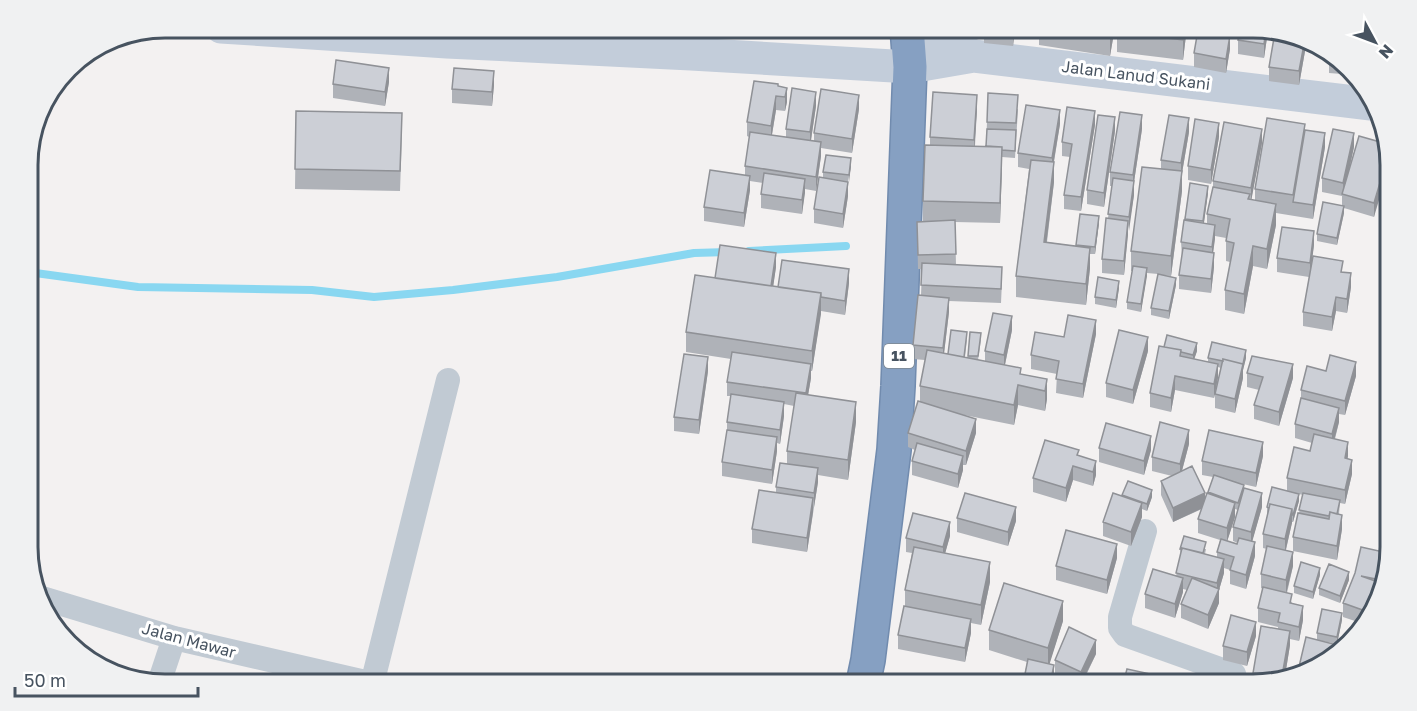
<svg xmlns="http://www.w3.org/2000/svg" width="1417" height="711" viewBox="0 0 1417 711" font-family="'Golos Text',sans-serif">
  <rect width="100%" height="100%" fill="#f3f1f1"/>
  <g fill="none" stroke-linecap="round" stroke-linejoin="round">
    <path stroke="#89d7f1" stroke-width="8" d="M749 251 846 246
      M28 272 138 287 312 290 374 297 453 290 557 277 694 253 728 252"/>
    <defs>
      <path id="highway" d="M863 684 868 660 894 450 898 386 910 67 907 27"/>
    </defs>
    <use href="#highway" stroke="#718bae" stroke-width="36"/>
    <path stroke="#c1cad3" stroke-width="24" d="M1145 531 1120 617V628L1125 635 1234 674 1237 684
      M42 598 174 638 374 684
      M159 683 174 638
      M372 684 448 380"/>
    <path stroke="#c3cdda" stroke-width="33" d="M221 27 447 42 691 54 910 67 974 56
      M907 27 974 56 1371 104"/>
    <use href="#highway" stroke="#86a0c2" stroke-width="33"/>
  </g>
  <path fill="#afb2b8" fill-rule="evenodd" d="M936 27H979L977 39 936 35Z
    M984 27H1015L1013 46 984 43Z
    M1039 27H1115L1110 56 1039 45Z
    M1187 27 1183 60 1117 52V32Z
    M1209 27H1234V31Z
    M1268 31 1264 58 1238 54V40Z
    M1275 32 1307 40 1299 85 1269 81V67Z
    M1230 49 1226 73 1194 67V53Z
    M1329 54 1354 75 1329 73Z
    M389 82 385 106 333 98V84Z
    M494 85 492 106 452 103V89Z
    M778 86 787 88V102L785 111 776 110 772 135 786 137V129L816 106 811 141H814V133L859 109 852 153 821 148V156L816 191 805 189 802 214 761 208V194L763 183 750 181V190L744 227 704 221V207L745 175V166L749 137 747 136V122Z
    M977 109 975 146H986L987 122 1018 109 1015 158 1002 157 1000 223 955 222 956 265 1002 281 1001 303 949 301V312L944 353 948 354 967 339 965 357 968 358 970 332 981 340 978 360 985 361V351L1012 330 1005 365 1021 374 1047 379V399L1045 411 1018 405 1014 425 959 414 976 433 966 465H963V470L958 488 912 475V461L915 450 908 447V433L920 401V386L925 360 913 359V345L921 295 922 269H918L917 222H923V201L930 145V137Z
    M296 111 402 133 400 191 295 189Z
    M1060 124 1054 162V182L1047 242 1076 246 1099 223 1095 254H1090V268L1086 305 1016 297V276L1029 169 1018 167V153Z
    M1095 125 1081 211 1064 209V195L1070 157 1062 156V142Z
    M1142 129 1134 182V195L1128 231 1124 275 1102 273V259L1108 218 1112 186H1110V172Z
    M1305 130 1325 147 1313 219 1276 213V225L1267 269 1253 266 1244 314 1225 310V290L1230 262 1226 261V238L1215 236 1213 252 1214 267 1211 293 1179 289V275L1182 256 1181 242 1190 183 1208 193 1204 223 1207 224V214L1213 187V181L1262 143 1251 200 1255 201V189Z
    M1115 131 1104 207 1087 204V190Z
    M1189 132 1182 173V191L1171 276 1160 275 1176 285 1169 319 1151 315V308L1158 274 1147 273 1141 312 1127 309V302L1132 271H1131V251L1161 169V160Z
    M1219 137 1211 184 1188 180V166Z
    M1387 144 1374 217 1344 208V213L1337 245 1317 241V234L1342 206V196L1322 192V178L1354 147 1348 173Z
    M851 166 848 182V196L843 228 814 223V209L823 178V172Z
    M1389 202V243L1381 241V234L1387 215Z
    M1314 245 1311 264 1343 272 1351 287 1347 313 1336 311 1332 331 1303 326V312L1309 277 1277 272V258Z
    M776 267 773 286 778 287 849 283 845 315 821 311 812 371H811V378L808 395 856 422 848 480 818 475V482L807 552 752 543V529L776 492V487L787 464V451L794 406 784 404V416L780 444 777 443V451L772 484 722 476V462L727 430V422L731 396H727V382L731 359 686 352V332L715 278Z
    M1119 288 1116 308 1095 304V297Z
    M1096 334 1083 398 1056 393 1057 374 1031 369V355L1064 337Z
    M1159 346 1197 351 1194 359 1208 362V358H1246L1243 370V378L1235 413 1215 408V394L1221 368 1218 367V378L1214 398 1175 390 1171 412 1150 407V393Z
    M1148 351 1133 404 1106 397V383Z
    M708 371 699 434 674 431V417Z
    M1326 371 1356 376 1345 415 1339 414V422L1335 439 1348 456 1347 459 1352 474 1345 504 1340 503 1339 514 1342 529 1337 560 1293 551V537L1299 513 1303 495 1299 494V501L1293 522H1292L1286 550 1293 566 1287 593 1292 603 1303 620 1299 641 1290 639V645L1285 676 1261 684H1253V673L1278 629V627L1258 622V608L1263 589 1261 588V574L1267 549 1263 548V534L1268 515H1267V507L1287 491V478L1310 451 1312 443 1295 438V424L1301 401V390Z
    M1247 373 1293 378 1279 426 1254 419V405L1259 390 1247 387Z
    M1189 444 1182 471 1205 500 1213 477 1202 475V461L1263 456 1256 487 1234 482 1244 488 1262 507 1252 541 1255 556 1246 589 1230 584V570L1224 568V573L1219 590V603L1208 629 1181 618V604L1187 590 1183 589V592L1175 618 1145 608V594L1176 576 1181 556 1180 549H1206L1205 554 1217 557V552L1220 540 1198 533V519L1202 509 1173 522 1161 495V481L1172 476 1152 471V457ZM1235 509 1238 510 1233 527V541L1238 543 1237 544 1227 541 1235 517Z
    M1099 448 1151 450 1144 475 1099 462Z
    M1079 456 1096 475 1093 486 1073 480 1066 502 1033 492V478Z
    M1122 495 1152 497 1147 511 1142 509V517L1131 546 1103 536V522L1122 496Z
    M957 518 1016 521 1008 546 957 532Z
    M950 536 945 553 990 582 981 625 971 623V633L965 662 898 649V635L905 606V590L912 553 906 552V538Z
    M1388 556 1376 607 1361 623 1343 617V603L1355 573Z
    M1117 558 1107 594 1056 580V566Z
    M1320 575 1313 599 1294 593V586Z
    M1349 580 1340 603 1319 595V588Z
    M1342 620 1337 644 1317 640V633Z
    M1063 621 1049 664 1054 679 1053 684H1023L1027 662 989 650V630Z
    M1256 636 1247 666 1223 660V646Z
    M1096 654 1082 684H1077L1055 674V660Z"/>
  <path fill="#8f9196" d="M1014 27H1015L1013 46V32Z
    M1112 27H1115L1110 56V36Z
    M1185 27H1187L1183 60V40Z
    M1266 30 1268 31 1264 58V44Z
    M1230 35V49L1226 73V59Z
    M1305 39 1307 40 1299 85V71Z
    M389 68V82L385 106V92Z
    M494 71V85L492 106V92Z
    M787 88V102L785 111V97Z
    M816 92V106L810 146V132Z
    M859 95V109L852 153V139Z
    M977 95V109L974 154V140Z
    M776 96V110L771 140V126Z
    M1060 110V124L1052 172V158Z
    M1095 111V125L1081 211V197Z
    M1142 115V129L1134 182V195L1129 231V217L1133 189V175Z
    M1115 117V131L1104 207V193Z
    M1189 118V132L1182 173V191L1171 276V256L1181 177V163Z
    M1219 123V137L1211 184V170Z
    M1262 129V143L1251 202V188Z
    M1325 133V147L1313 219V205Z
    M1354 133V147L1344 194 1343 183Z
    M821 142V156L816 191V177Z
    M1002 147V167L1000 223V203Z
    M1389 152V166L1374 217V203Z
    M851 158V166L849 182V175Z
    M1054 162V182L1044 262V242Z
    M750 176V190L744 227V213Z
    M805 179V193L802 214V200Z
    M848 182V196L843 228V214Z
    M1208 186V193L1203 229V221Z
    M1276 204V225L1267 269V249Z
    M1344 206V213L1337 245V238Z
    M1099 216V223L1095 254V247Z
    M1128 221V235L1124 275V261Z
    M1215 225V239L1212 261V247Z
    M1314 231V245L1310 277V263Z
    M1253 246V266L1244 314V294Z
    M1090 248V268L1086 305V284Z
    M776 253V267L771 302V288Z
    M1214 253V267L1211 293V279Z
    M1147 268V276L1141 312V304Z
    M849 269V283L845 315V301Z
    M1351 273V287L1347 313V299Z
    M1176 278V285L1169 319V311Z
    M1119 281V288L1116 308V300Z
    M821 293V314L812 371V351Z
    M1336 297V311L1332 331V317Z
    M949 298V312L943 362V348Z
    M1012 316V330L1004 369V355Z
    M1096 320V334L1083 398V384Z
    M1148 337V351L1133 404V390Z
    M1197 343V351L1193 363V355Z
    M1246 350V358L1243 370V378L1235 413V399Z
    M708 357V371L699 434V420Z
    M1356 362V376L1345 415V401Z
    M811 364V378L806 407V393Z
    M1218 364V378L1214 398V384Z
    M1293 364V378L1279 426V412Z
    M1175 376V390L1171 412V398Z
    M1047 379V399L1045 411V391Z
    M1018 385V405L1014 425V405Z
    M784 402V416L780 444V430Z
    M856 402V422L848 480V460Z
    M1339 408V422L1332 448V434Z
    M976 419V433L966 465V451Z
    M1189 430V444L1180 478V464Z
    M1151 436V450L1144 475V461Z
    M777 437V451L772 484V470Z
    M1263 442V456L1256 487V473Z
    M1348 442V456L1345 472V458Z
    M963 456V470L958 488V474Z
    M1352 460V474L1345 504V490Z
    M1096 461V475L1093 486V472Z
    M1073 466V480L1066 502V488Z
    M818 468V482L814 507V493Z
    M1152 490V497L1147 511V504Z
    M1205 493V507L1173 522V508Z
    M1262 493V507L1251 546V532Z
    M1299 494V501L1293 522V515Z
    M813 498V512L807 552V538Z
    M1142 503V517L1131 546V532Z
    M1235 503V517L1227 542V528Z
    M1016 507V521L1008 546V532Z
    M1292 509V523L1285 553V539Z
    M1342 515V529L1337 560V546Z
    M950 522V536L943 561V547Z
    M1255 542V556L1246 589V575Z
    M1117 544V558L1107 594V580Z
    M1293 552V566L1286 594V580Z
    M1388 553V556L1381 584V580Z
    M1224 559V573L1219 590V603L1208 629V615L1217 593V583Z
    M990 562V582L981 625V605Z
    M1320 568V575L1313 599V592Z
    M1349 572V580L1340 603V596Z
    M1183 578V592L1175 618V604Z
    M1379 592 1376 607 1372 612Z
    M1063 601V621L1048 669V648Z
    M1303 606V620L1299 641V627Z
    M1342 613V620L1337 644V637Z
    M971 619V633L965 662V648Z
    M1256 622V636L1247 666V652Z
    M1290 631V645L1285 676H1282Z
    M1096 640V654L1081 684V672Z
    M1054 665V679L1053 684H1050Z"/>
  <path fill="#cccfd6" stroke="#8f9196" stroke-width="1.5" d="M984 27H1014L1013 32 984 29Z
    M1051 27H1112L1110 36Z
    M1118 27H1185L1183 40 1117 32Z
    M1240 27H1252L1266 30 1264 44 1238 40Z
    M1198 30 1230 35 1226 59 1194 53Z
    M1275 32 1305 39 1299 71 1269 67Z
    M336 60 389 68 385 92 333 84Z
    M454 68 494 71 492 92 452 89Z
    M754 81 778 84V86L787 88 785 97 776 96 771 126 747 122Z
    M792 88 816 92 810 132 786 129Z
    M821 89 859 95 852 139 814 133Z
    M933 92 977 95 974 140 930 137Z
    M988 93 1018 95 1016 123 987 122Z
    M1026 105 1060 110 1052 158 1018 153Z
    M1067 107 1095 111 1081 197 1064 195 1072 144 1062 142Z
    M296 111 402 113 400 171 295 169Z
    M1120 112 1142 115 1133 175 1110 172Z
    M1098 115 1115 117 1104 193 1087 190Z
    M1169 115 1189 118 1181 163 1161 160Z
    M1267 118 1305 124 1293 195 1255 189Z
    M1195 119 1219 123 1211 170 1188 166Z
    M1224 122 1262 129 1251 188 1213 181Z
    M987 129 1016 130 1015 151 1002 150V147L986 146Z
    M1333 129 1354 133 1343 183 1322 178Z
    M1305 130 1325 133 1313 205 1293 202Z
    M750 132 821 142 816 177 745 166Z
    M1359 136 1387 144 1389 147V152L1374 203 1342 194Z
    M925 145 1002 147 1000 203 923 201Z
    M826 155 851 158 849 175 823 172Z
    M1031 160 1054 162 1044 242 1090 248 1086 284 1016 276Z
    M1142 167 1182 171 1171 256 1131 251Z
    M710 170 750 176 744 213 704 207Z
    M764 173 805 179 802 200 761 194Z
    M819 177 848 182 843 214 814 209Z
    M1113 178 1134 181 1129 217 1108 214Z
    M1190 183 1208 186 1203 221 1185 219Z
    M1213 187 1250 194 1248 199 1276 204 1267 249 1253 246 1244 294 1225 290 1234 243 1226 241 1230 219 1207 214Z
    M1323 202 1344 206 1337 238 1317 234Z
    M1080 214 1099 216 1095 247 1076 245Z
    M1385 214 1389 215V236L1381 234Z
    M1106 218 1128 221 1124 261 1102 259Z
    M955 220 956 254 918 255 917 222Z
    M1184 220 1215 225 1212 247 1181 242Z
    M1282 227 1314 231 1310 263 1277 258Z
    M720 245 776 253 771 286 715 278Z
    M1183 248 1214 253 1211 279 1179 275Z
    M1313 256 1343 261 1341 272 1351 273 1347 299 1336 297 1332 317 1303 312Z
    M782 260 849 269 845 301 821 297V293L778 287Z
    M922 263 1002 267 1001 289 921 285Z
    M1133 266 1147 268 1141 304 1127 302Z
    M1158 274 1176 278 1169 311 1151 308Z
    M695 275 821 293 812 351 686 332Z
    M1098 277 1119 281 1116 300 1095 297Z
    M918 295 949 298 943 348 913 345Z
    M993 313 1012 316 1004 355 985 351Z
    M1068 315 1096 320 1083 384 1056 379 1059 361 1031 355 1035 332 1064 337Z
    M951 330 967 332 964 357 948 354Z
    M1119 330 1148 337 1133 390 1106 383Z
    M970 332 981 333 978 356H968Z
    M1167 335 1197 343 1193 355 1181 352V350L1164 347Z
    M1212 342 1246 350 1243 364 1223 359V361L1208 358Z
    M1159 346 1181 350 1180 356 1218 364 1214 384 1175 376 1171 398 1150 393Z
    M927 350 1021 368 1020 374 1047 379 1045 391 1018 385 1014 405 920 386Z
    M732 352 811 364 806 393 727 382Z
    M684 354 708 357 699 420 674 417Z
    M1330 355 1356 362 1345 401 1301 390 1307 366 1326 371Z
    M1252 356 1293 364 1279 412 1254 405 1263 377 1247 373Z
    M1223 359 1243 364 1235 399 1215 394Z
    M796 393 856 402 848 460 787 451Z
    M731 394 784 402 780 430 727 422Z
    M1301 398 1339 408 1332 434 1295 424Z
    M918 401 976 419 966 451 908 433Z
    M1160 422 1189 430 1180 464 1152 457Z
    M1106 423 1151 436 1144 461 1099 448Z
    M727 430 777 437 772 470 722 462Z
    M1209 430 1263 442 1256 473 1202 461Z
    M1314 434 1348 442 1345 458 1352 460 1345 490 1287 478 1294 447 1310 451Z
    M1045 440 1079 450 1077 455 1096 461 1093 472 1073 466 1066 488 1033 478Z
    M917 443 963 456 958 474 912 461Z
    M780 463 818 468 814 493 776 487Z
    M1192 466 1205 493 1173 508 1161 481Z
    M1214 475 1244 485 1238 503 1208 492Z
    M1128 481 1152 490 1147 504 1122 495Z
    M1272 487 1299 494 1293 515H1292V509L1270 504 1269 508 1267 507Z
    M1244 488 1262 493 1251 532 1233 527Z
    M759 490 813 498 807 538 752 529Z
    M965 493 1016 507 1008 532 957 518Z
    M1113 493 1142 503 1131 532 1103 522Z
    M1207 493 1235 503 1227 528 1198 519Z
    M1303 493 1340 500 1337 514 1330 512 1329 516 1299 510Z
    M1270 504 1292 509 1285 539 1263 534Z
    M1330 512 1342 515 1337 546 1293 537 1298 513 1329 519Z
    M913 513 950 522 943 547 906 538Z
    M1066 530 1117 544 1107 580 1056 566Z
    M1184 536 1206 542 1203 553 1182 548V549H1180Z
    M1239 538 1255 542 1246 575 1230 570 1234 557 1217 552 1221 539 1237 544Z
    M1267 546 1293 552 1286 580 1261 574Z
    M914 547 990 562 981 605 905 590Z
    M1361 547 1388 553 1381 580 1361 576 1381 583 1379 592 1371 613 1343 603 1355 573Z
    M1182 548 1224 559 1217 583 1176 573Z
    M1301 562 1320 568 1313 592 1294 586Z
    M1329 564 1349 572 1340 596 1319 588Z
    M1153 569 1183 578 1175 604 1145 594Z
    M1192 578 1219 589 1208 615 1181 604Z
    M1004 583 1063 601 1048 648 989 630Z
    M1263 587 1292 594 1290 603 1303 606 1299 627 1278 622 1280 613 1258 608Z
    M904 606 971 619 965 648 898 635Z
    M1322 609 1342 613 1337 637 1317 633Z
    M1231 615 1256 622 1247 652 1223 646Z
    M1261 626 1290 631 1282 676 1280 677 1253 673Z
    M1069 627 1096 640 1081 672 1055 660Z
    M1306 637 1341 646V647L1329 661 1298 671Z
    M1028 659 1054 665 1050 684H1023Z
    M1127 669 1155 675 1153 684H1123Z
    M1159 678 1176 682V684H1158Z"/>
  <g text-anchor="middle" stroke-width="6" stroke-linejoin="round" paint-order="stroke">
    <rect fill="#fff" stroke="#7e8790" stroke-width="1.5" x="884" y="344" width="30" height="24" rx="4.5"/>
    <g font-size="15" font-weight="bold" fill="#475360">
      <text x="899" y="361">11</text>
    </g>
    <g font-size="16" fill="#475360" stroke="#fff">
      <text transform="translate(1136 75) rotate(7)" y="6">Jalan Lanud Sukani</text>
      <text transform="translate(189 640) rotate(15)" y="6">Jalan Mawar</text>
    </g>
  </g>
  <path d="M0 0H1417V711H0ZM165 38H1253A127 127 0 0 1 1380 165V547A127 127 0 0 1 1253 674H165A127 127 0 0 1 38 547V165A127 127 0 0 1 165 38Z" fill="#f0f1f2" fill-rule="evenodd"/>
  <path fill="none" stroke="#475360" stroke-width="3" d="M165 38H1253A127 127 0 0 1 1380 165V547A127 127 0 0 1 1253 674H165A127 127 0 0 1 38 547V165A127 127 0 0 1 165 38Z"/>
  <g transform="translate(1375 42) rotate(131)" stroke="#ffffff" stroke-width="4.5" paint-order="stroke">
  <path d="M0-4.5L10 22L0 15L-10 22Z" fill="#475360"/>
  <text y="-9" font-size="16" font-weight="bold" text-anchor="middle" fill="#475360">N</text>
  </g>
  <path d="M15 687v9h183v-9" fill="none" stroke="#475360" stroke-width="3"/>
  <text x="24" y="687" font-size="18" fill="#475360" stroke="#ffffff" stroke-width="4.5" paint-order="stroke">50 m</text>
</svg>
